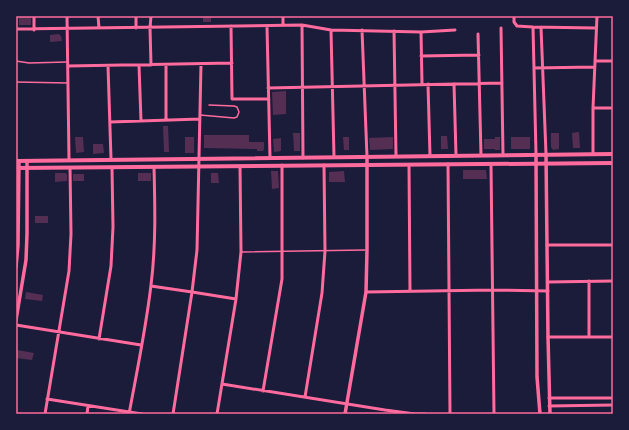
<svg xmlns="http://www.w3.org/2000/svg" width="629" height="430" viewBox="0 0 629 430" font-family="Cabin,sans-serif">
  <rect width="100%" height="100%" fill="#1b1b3a"/>
  <path fill="#542f53" d="M203 16H211V22H203Z
    M19 17H31V25H19Z
    M59 34 61 36 62 41 50 42V35Z
    M286 91V114L273 115 272 92Z
    M163 126H168L169 152H164Z
    M579 132 580 148H573L572 133Z
    M293 133H300V151H294Z
    M551 133H559V149L553 150 551 147Z
    M204 135H249V142H264V149L263 151H257V149L204 148Z
    M441 136H447L448 149H441Z
    M75 137H83L84 152 76 153Z
    M185 137H194V153H185Z
    M343 137H349V150H344Z
    M393 137V149L370 150 369 138Z
    M495 137H500V150H495V149H484V139H495Z
    M511 137H530V149H511Z
    M281 138V151L274 152 273 139Z
    M93 144H103L104 153 93 154Z
    M463 170H486L487 179H463Z
    M271 171H278L279 188 272 189Z
    M344 171 345 182H329V172Z
    M55 173H66V174H67V181L55 182Z
    M138 173H151V181H138Z
    M211 173H218L219 183H211Z
    M73 174H84V181H73Z
    M35 216H48V223H35Z
    M26 292 43 295 42 301 25 299Z
    M17 350 34 353 32 360 16 358Z"/>
  <g fill="none" stroke-linecap="round" stroke-linejoin="round">
    <path stroke="#ff6b9d" stroke-width="1.5" d="M16 61 29 63 67 62
      M16 82 68 83
      M200 115 234 118 237 117 239 112 237 107 234 106 209 105
      M241 252 365 250"/>
    <path stroke="#ff6b9d" stroke-width="3" d="M34 16V30
      M67 16 69 160
      M98 16 99 28
      M151 16 150 28 151 65
      M514 16V22L517 26 533 27 595 28
      M283 25V16
      M302 25 303 158
      M231 26 232 99H269
      M267 26 270 158
      M533 27 536 154
      M541 27 546 154
      M136 28V16
      M501 28 503 155
      M16 29 302 25 331 30 421 32 455 30
      M331 30 334 157
      M362 30 367 157
      M394 31 396 156
      M421 32 422 84
      M478 34 481 155
      M421 56 479 55
      M595 61H613
      M139 65 141 121
      M166 65V120
      M68 66 232 63
      M108 66 111 159
      M534 68 594 67
      M428 84 430 156
      M454 84 456 155
      M268 88 502 83
      M593 108H613
      M110 122 200 119
      M593 154V108L597 16
      M448 164 450 414
      M491 164 494 414
      M409 165 410 291
      M547 245H613
      M589 281V337
      M548 282 613 281
      M151 286 192 292 236 299
      M366 292 493 290 548 291
      M16 325 141 345
      M548 337H613
      M99 339 111 266 113 227 112 168
      M222 384 385 410 415 414H425
      M263 391 282 279V165
      M305 397 322 293 325 251 324 165
      M549 398H613
      M47 399 142 414
      M549 406 613 405
      M45 414 69 271 71 234 70 168
      M87 414 88 406
      M129 414C137 371 146 328 151 285 156 246 155 206 154 167
      M173 414 192 292 197 250 201 64
      M217 414 236 299 241 252 240 166"/>
    <path stroke="#ff6b9d" stroke-width="3.5" d="M536 154 537 377 540 414
      M546 154 548 337 550 414
      M16 267 18 245 19 161
      M16 320 26 260 27 234V161
      M345 414 366 292 367 250V157"/>
    <path stroke="#ff6b9d" stroke-width="4" d="M16 161 613 154
      M16 168 613 163"/>
  </g>
  <rect width="629" height="430" fill="none" stroke="#1b1b3a" stroke-width="34"/>
  <rect x="17" y="17" width="595" height="396" fill="none" stroke="#ff6b9d" stroke-width="1.5"/>
</svg>
